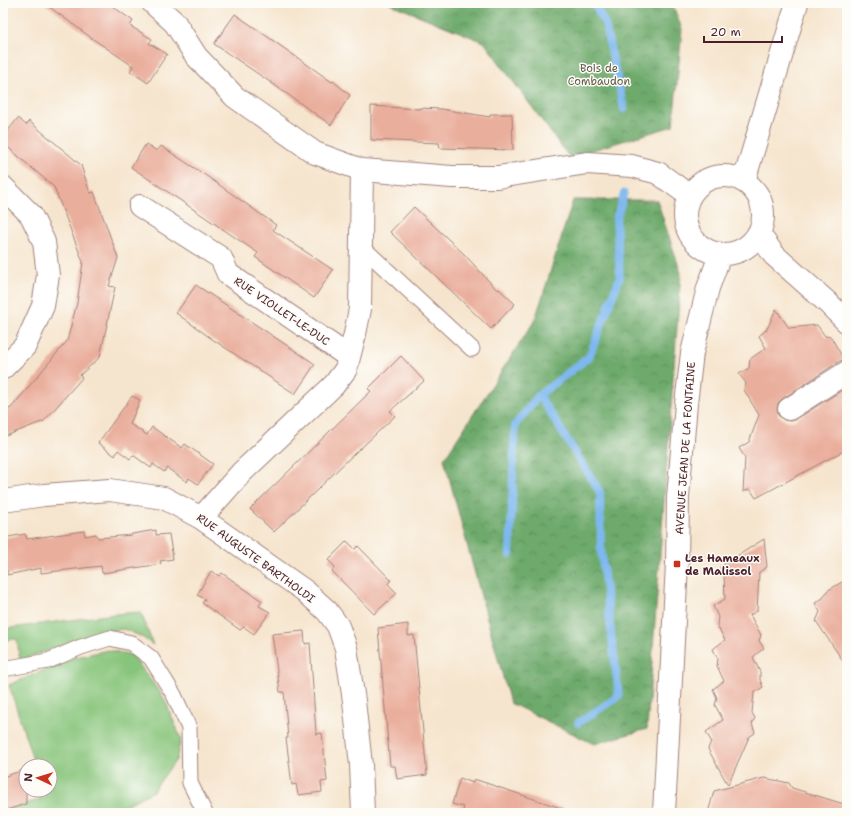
<svg xmlns="http://www.w3.org/2000/svg" width="850" height="816" viewBox="0 0 850 816" font-family="'Shantell Sans',sans-serif">
  <defs>
    <pattern id="forest-crowns" width="20" height="18" patternUnits="userSpaceOnUse"><rect width="20" height="18" fill="#6eaa6c"/><path d="M2 6a3 3 0 1 1 6 0M12 15a3 3 0 1 1 6 0" fill="none" stroke="#5c8a59"/></pattern>
  </defs>
  <rect width="100%" height="100%" fill="#fdfcf7"/>
  <filter id="ink" filterUnits="userSpaceOnUse"><feTurbulence type="fractalNoise" baseFrequency=".025" numOctaves="2"/><feDisplacementMap in="SourceGraphic" scale="8" xChannelSelector="R" yChannelSelector="G"/><feConvolveMatrix kernelMatrix="1 2 1 2 8 2 1 2 1" color-interpolation-filters="sRGB"/></filter>
  <filter id="wash" filterUnits="userSpaceOnUse"><feTurbulence type="fractalNoise" baseFrequency=".012" numOctaves="4" result="noise"/><feDisplacementMap in="SourceGraphic" scale="16" xChannelSelector="R" yChannelSelector="G"/><feGaussianBlur stdDeviation="0.9" result="paint"/><feColorMatrix in="noise" values="0 0 0 0 0 0 0 0 0 0 0 0 0 0 0 0 0 1.4 0 .05"/><feComposite in="paint" operator="in"/></filter>
  <g filter="url(#wash)">
    <rect width="100%" height="100%" fill="#f6e5ce"/>
    <path fill="#88c57c" stroke="#697254" d="M141 612 153 645 142 637 124 629 93 633 77 641 20 660 17 639 3 640V629L115 614Z
      M108 650 132 655 164 698 181 739 176 760 152 792 117 809 96 813H3V811L35 801 45 796 43 790H50V766H35L9 685 76 657Z"/>
    <path fill="url(#forest-crowns)" stroke="#5c644c" d="M388 3H672L682 29 673 126 569 157 484 42Z
      M573 200H657L681 273 647 729 594 744 510 703 444 459 535 320Z"/>
    <g fill="none" stroke-linecap="round" stroke-linejoin="round">
      <path stroke="#7eb8ef" stroke-width="8" d="M594 3 605 24 624 109
        M510 554 515 425 539 395
        M578 723 619 696 601 550 600 492 539 395 589 357 620 277 616 220 624 193"/>
    </g>
    <g id="blocks">
      <path fill="#eaae9c" d="M44 3H108L133 21 130 26 152 39 149 43 167 54 148 83 130 71 133 66 93 39Z
        M235 14 332 82 333 81 350 95 331 125 273 84 214 44Z
        M371 106 419 109V108L441 109 490 117V114H512L513 150 440 148 439 143 371 140Z
        M18 118 26 125 29 121 81 165 90 193 94 192 118 258 109 286 115 287 100 357 80 375 82 378 44 421 3 437V411L11 408 67 341 77 303 83 262 54 187 3 143V137Z
        M146 144 157 151 161 146 208 177 276 225 273 230 333 270 314 298 255 257 258 253 131 167Z
        M414 207 464 254 497 290 499 289 515 304 491 329 390 232Z
        M196 285 315 364 295 394 212 339 176 313Z
        M776 309 789 328 817 325 825 336 831 337 844 360 840 361 782 399 778 403 777 409 778 415 784 420 790 421 795 420 847 387V449L756 498 750 489 743 492 745 458 739 448 749 442 759 415 744 390 746 383 739 374 749 368 750 359 766 348 759 336 767 329Z
        M401 356 424 381 390 411 395 416 360 449V448L274 532 250 509 371 391 368 389Z
        M132 396 140 400 130 424 147 435 152 427 182 448 185 444 213 464 198 484 189 478 187 482 167 468 164 472 153 464 151 468 133 455 130 459 118 450 115 456 98 443Z
        M156 530V535L169 534 173 559 160 561 161 564 102 573 101 566 41 573V568L7 575V570L3 571V538L25 534 27 539 84 531 85 536 96 534 98 538 132 535V534Z
        M764 539 767 567 759 572 757 611 750 615 761 635 759 641 764 648 753 657 760 672V680L763 687 754 693 752 713 755 718 752 724 755 733 749 737 728 785 708 749 711 741 706 732 723 720 715 705 717 698 713 689 724 681 717 666 718 659 713 649 725 640 717 625 718 617 713 606 725 599 724 575 720 567Z
        M347 541 355 549 358 546 391 580 388 584 397 593 374 614 332 571 335 567 328 560Z
        M211 571 219 576 222 573 262 601 259 606 270 612 254 634 244 627 240 630 202 603 205 599 197 595Z
        M847 579V667L816 621 820 612 815 603 823 598 827 591Z
        M408 624V636L414 635 427 775 397 779 395 766H390L378 628Z
        M304 631 305 644 310 643 316 734 322 733 327 781 321 782 322 792 298 795 296 784 292 785 286 738H288L284 692H280L272 634Z
        M26 769V804L3 811V777Z
        M460 778 473 783 474 779 564 809V813H462L464 807 452 804Z
        M764 778 789 783 792 788 847 805V813H708L714 791Z"/>
    </g>
  </g>
  <g filter="url(#ink)">
    <use href="#blocks" fill-opacity="0" stroke="#a0827c" stroke-width="1"/>
    <g fill="none" stroke-linecap="round" stroke-linejoin="round">
      <defs>
        <path id="lane" d="M361 246 472 349
          M3 669 48 661 81 647 110 638 131 643 151 658 174 695 189 728 190 783 205 813"/>
        <path id="street" d="M153 3 175 23 196 56 235 97 315 153 362 170 452 177H498L587 163 632 166 658 173 690 196
          M685 215a39 39 0 1 1 78 0a39 39 0 1 1-78 0Z
          M744 181 797 3
          M3 187 31 215 44 242 48 275 43 306 25 346 3 368
          M140 206 221 258 228 274 349 357
          M759 234 774 255 828 303 847 322
          M789 409 847 372
          M3 501 44 495 110 490 164 498 201 518 305 591 327 611 338 626 346 648 354 701 361 765 363 813
          M201 518 242 472 334 385 346 369 355 334 360 309 362 170
          M664 813 677 564 678 497 686 404 692 353 708 288 720 255"/>
      </defs>
      <use href="#lane" stroke="#a0827c" stroke-width="17"/>
      <use href="#street" stroke="#a0827c" stroke-width="24"/>
      <use href="#lane" stroke="#fff" stroke-width="15"/>
      <use href="#street" stroke="#fff" stroke-width="22"/>
    </g>
  </g>
  <rect fill="#c8321e" stroke="#fdfcf7" stroke-width="1.5" x="673" y="560" width="8" height="8" rx="2"/>
  <g text-anchor="middle" stroke-width="3" stroke-linejoin="round" paint-order="stroke">
    <g font-size="11" fill="#605947" stroke="#fdfcf7">
      <text x="599" y="72">Bois de<tspan x="599" dy="13">Combaudon</tspan></text>
    </g>
    <g font-size="11" fill="#4a1f2b" stroke="#fdfcf7">
      <text transform="translate(282 311) rotate(34)" y="4">RUE VIOLLET-LE-DUC</text>
      <text transform="translate(685 448) rotate(-86)" y="4">AVENUE JEAN DE LA FONTAINE</text>
      <text transform="translate(256 558) rotate(36)" y="4">RUE AUGUSTE BARTHOLDI</text>
    </g>
    <g font-size="11" font-weight="bold" fill="#4a1f2b" stroke="#fdfcf7" text-anchor="start">
      <text x="685" y="562">Les Hameaux<tspan x="685" dy="13">de Malissol</tspan></text>
    </g>
  </g>
  <rect width="850" height="816" fill="none" stroke="#fdfcf7" stroke-width="16"/>
  <g transform="translate(38 778) rotate(274)"><circle r="19" fill="#fdfcf7" stroke="#b5a4a5"/>
  <path d="M0-3L7 15L0 10L-7 15Z" fill="#c8321e"/>
  <text y="-6" font-size="11" font-weight="bold" text-anchor="middle" fill="#4a1f2b">N</text>
  </g>
  <path d="M704 36v6h78v-6" fill="none" stroke="#4a1f2b" stroke-width="2"/>
  <text x="710" y="36" font-size="12" fill="#4a1f2b" stroke="#fdfcf7" stroke-width="3" paint-order="stroke">20 m</text>
</svg>
